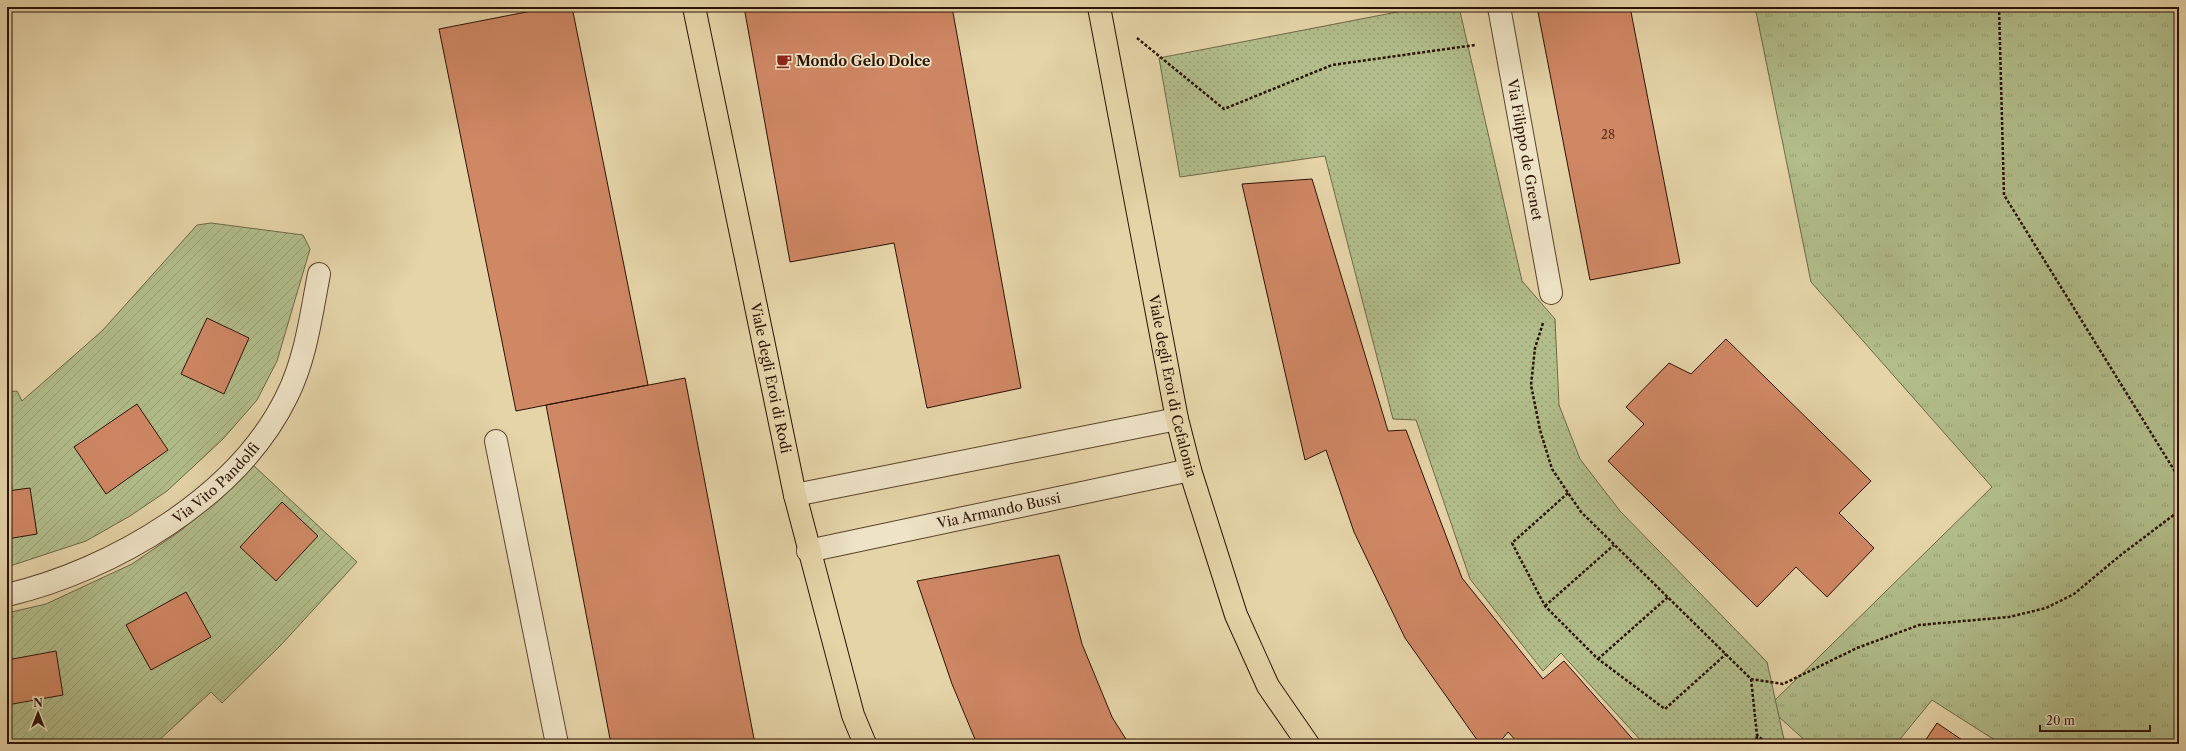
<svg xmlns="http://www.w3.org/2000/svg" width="2186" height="751" viewBox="0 0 2186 751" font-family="'Libre Caslon Text',serif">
  <defs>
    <pattern id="grass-tufts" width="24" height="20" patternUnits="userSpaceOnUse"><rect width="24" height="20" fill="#b1bd8a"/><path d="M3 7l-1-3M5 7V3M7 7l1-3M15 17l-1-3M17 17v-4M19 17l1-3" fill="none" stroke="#98a175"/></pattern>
    <pattern id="park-dots" width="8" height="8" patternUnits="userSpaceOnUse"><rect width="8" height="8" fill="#b1bd8a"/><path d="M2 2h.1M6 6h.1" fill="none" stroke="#98a175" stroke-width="1.8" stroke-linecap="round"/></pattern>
    <pattern id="garden-furrows" width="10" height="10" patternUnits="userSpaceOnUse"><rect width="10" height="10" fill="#b1bd8a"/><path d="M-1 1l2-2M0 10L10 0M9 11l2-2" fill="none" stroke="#98a175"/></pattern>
  </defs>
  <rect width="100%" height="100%" fill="#e5d4a8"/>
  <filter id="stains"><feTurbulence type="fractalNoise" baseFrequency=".005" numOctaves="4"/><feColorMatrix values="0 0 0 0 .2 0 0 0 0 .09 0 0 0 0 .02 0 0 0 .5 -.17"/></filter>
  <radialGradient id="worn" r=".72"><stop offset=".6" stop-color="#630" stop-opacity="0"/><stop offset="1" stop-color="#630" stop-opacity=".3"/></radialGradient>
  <path fill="url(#grass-tufts)" stroke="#6e6846" d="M1755 7H2179V744H2001L1932 700 1896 744H1809L1768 707 1992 487 1811 282Z"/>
  <path fill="url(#park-dots)" stroke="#6e6846" d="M1423 7H1459L1522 281 1555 319 1559 405 1580 459 1620 511 1767 662 1785 744H1644L1561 653 1543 671 1470 579 1416 420 1393 419 1325 156 1180 177 1159 58Z"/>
  <path fill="url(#garden-furrows)" stroke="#6e6846" d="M211 223 303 235 310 249 277 361 257 400 223 439 167 491 130 516 86 541 7 567V392L17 391 22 401 102 331 197 225Z
    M252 464 357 562 281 645 222 703 211 692 155 744H7V613L46 604 132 564 183 529Z"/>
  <path fill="#cf8764" stroke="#2c1202" d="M552 7H572L648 385 516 411 439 29Z
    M744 7H952L1021 388 927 408 894 243 790 262Z
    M1537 7H1630L1680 263 1590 280Z
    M1312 179 1388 431 1406 430 1462 578 1543 679 1564 661 1637 744H1519L1508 732 1498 744H1480L1405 638 1354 532 1326 450 1305 460 1242 184Z
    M207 318 249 338 224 394 181 374Z
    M1726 339 1871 481 1839 513 1874 548 1827 597 1796 567 1757 607 1608 461 1644 424 1626 407 1669 363 1691 374Z
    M685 378 755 744H611L546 405Z
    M137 404 168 450 106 494 74 447Z
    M30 488 37 534 7 539V491Z
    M282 502 318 536 276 581 240 547Z
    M1059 555 1082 644 1112 717 1129 744H977L952 684 917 581Z
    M186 592 211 637 151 670 126 625Z
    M56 651 63 695 7 705V660Z
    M1937 723 1968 744H1923Z"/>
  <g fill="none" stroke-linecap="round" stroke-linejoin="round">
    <defs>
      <g id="minor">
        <path id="s1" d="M1499 7 1551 293"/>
        <path d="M496 441 557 744"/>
        <path d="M795 495 1177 419"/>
        <path id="s2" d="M808 551 1190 470"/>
        <path id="s3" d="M7 595C113 570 238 497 287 396 306 358 311 315 319 274"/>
      </g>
      <g id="major">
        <path id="s4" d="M694 7 795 495 853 715 865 744"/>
        <path id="s5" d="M1099 7 1177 419 1190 470 1236 615 1268 686 1308 744"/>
      </g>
    </defs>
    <use href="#minor" stroke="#5a422c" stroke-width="24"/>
    <use href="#major" stroke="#2c1202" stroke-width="24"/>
    <path stroke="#2c1202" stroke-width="2.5" stroke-dasharray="3 2" stroke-linecap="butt" d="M1999 7 2004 195 2179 478
      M1137 38 1224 109 1332 65 1475 45
      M1543 323 1535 348 1531 385 1540 430 1552 469 1581 512 1751 679 1783 684 1857 648 1919 625 2009 617 2046 608 2074 594 2122 554 2179 511
      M1568 493 1512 543 1545 606 1598 659 1665 709 1726 654
      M1545 606 1614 545
      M1598 659 1668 597
      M1751 679 1757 735 1767 744
      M1756 744 1757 736"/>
    <use href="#minor" stroke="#eee3c6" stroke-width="22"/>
    <use href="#major" stroke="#e5d4a8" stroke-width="22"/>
  </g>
  <defs>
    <symbol id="cafe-bare" viewBox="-9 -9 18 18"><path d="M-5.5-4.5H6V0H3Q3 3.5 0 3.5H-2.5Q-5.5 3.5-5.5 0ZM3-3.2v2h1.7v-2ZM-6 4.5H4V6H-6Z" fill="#8f2418" stroke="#eee3c6" stroke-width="2.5" paint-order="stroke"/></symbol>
  </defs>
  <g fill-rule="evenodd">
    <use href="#cafe-bare" x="773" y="50" width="22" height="22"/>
  </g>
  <g text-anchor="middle" stroke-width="3.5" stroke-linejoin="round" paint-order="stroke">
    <g font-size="12" fill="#552f1a">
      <text x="1608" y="139">28</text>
    </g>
    <g font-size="14" font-weight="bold" fill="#2c1202" stroke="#eee3c6" text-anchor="start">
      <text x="796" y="66">Mondo Gelo Dolce</text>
    </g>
    <g font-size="14" fill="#2c1202" stroke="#eee3c6">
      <text dy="5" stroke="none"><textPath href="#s1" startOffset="145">Via Filippo de Grenet</textPath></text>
      <text dy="5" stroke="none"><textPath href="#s4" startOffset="379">Viale degli Eroi di Rodi</textPath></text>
      <text dy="5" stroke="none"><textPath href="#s5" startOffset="386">Viale degli Eroi di Cefalonia</textPath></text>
      <text dy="5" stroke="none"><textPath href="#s3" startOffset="240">Via Vito Pandolfi</textPath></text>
      <text dy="5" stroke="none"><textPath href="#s2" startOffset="195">Via Armando Bussi</textPath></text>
    </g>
  </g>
  <rect width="2186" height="751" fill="none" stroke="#e5d4a8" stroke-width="24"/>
  <rect x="8" y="8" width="2170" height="735" fill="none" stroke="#2c1202" stroke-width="2"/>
  <rect x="12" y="12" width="2162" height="727" fill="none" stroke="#2c1202"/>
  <g transform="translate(38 713)" stroke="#eee3c6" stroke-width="3" paint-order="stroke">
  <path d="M0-3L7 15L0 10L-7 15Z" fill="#2c1202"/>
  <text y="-6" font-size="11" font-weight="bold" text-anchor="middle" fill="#2c1202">N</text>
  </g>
  <path d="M2040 725v6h110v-6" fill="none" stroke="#2c1202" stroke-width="2"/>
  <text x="2046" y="725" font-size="12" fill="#2c1202" stroke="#eee3c6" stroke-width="3" paint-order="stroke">20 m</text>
  <rect width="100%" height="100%" filter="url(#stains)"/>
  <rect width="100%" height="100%" fill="url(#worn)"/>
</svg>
